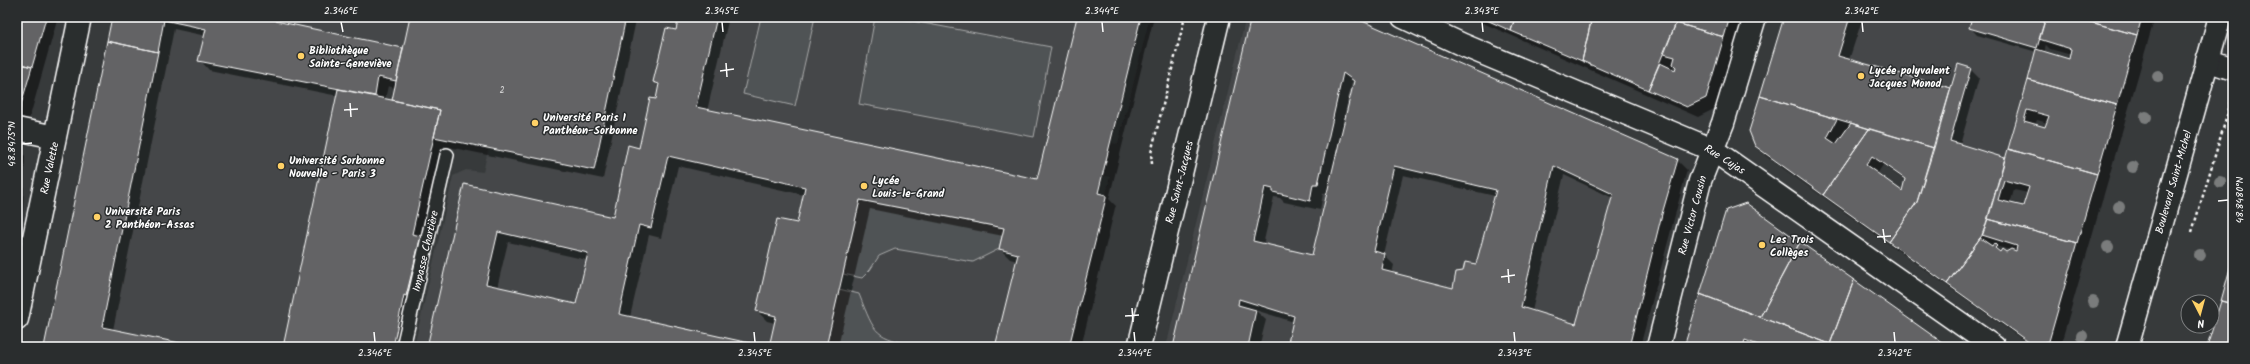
<svg xmlns="http://www.w3.org/2000/svg" width="2250" height="364" viewBox="0 0 2250 364" font-family="Kalam,sans-serif">
  <rect width="100%" height="100%" fill="#373a3b"/>
  <filter id="ink" filterUnits="userSpaceOnUse"><feTurbulence type="fractalNoise" baseFrequency=".025" numOctaves="2"/><feDisplacementMap in="SourceGraphic" scale="8" xChannelSelector="R" yChannelSelector="G"/><feConvolveMatrix kernelMatrix="1 2 1 2 8 2 1 2 1" color-interpolation-filters="sRGB"/></filter>
  <g filter="url(#ink)">
    <path fill="#444748" fill-rule="evenodd" d="M112 17H1150L1118 144 1111 143 1103 175 1110 177 1069 347H414L453 176 466 170 483 172 488 150 434 137 412 234 421 236 406 296 404 295 393 347H44ZM378 77 395 81 392 99 375 96Z
      M1246 17H1353L1678 159 1662 215 1629 347H1166Z
      M1784 17H2046L1983 234 1947 284 1889 242 1917 202 1934 148 1760 96Z"/>
    <path fill="#505354" stroke="#a8a9aa" d="M761 17H815L795 106 743 94Z
      M875 17H891L1051 47 1034 137 859 104Z
      M860 200 1004 228 999 249 973 262 895 249 879 256 870 270 862 278 843 274Z
      M839 289 859 294C876 337 874 335 918 347H826Z"/>
    <path fill="#0007" fill-rule="evenodd" d="M17 17H58L27 127 17 125Z
      M113 17H288L287 24 404 49 411 17H646L645 22 636 20 603 179 444 146 423 239 405 347H284L338 96 209 70 200 60 206 36 174 29 113 330 194 347H45ZM388 86 395 88 393 99 395 101 385 99Z
      M680 17H729L707 111 1038 180 1078 17H1154L1109 199 1116 206 1115 208 1081 347H997L1017 261 1010 259 1000 249 1003 236 870 209 838 347H770L775 323 767 321 757 311 798 225 804 195 678 166 661 238 649 235 630 317 763 347H428L465 185 614 219 657 101 660 87 654 82 677 31ZM508 242 587 260 577 305 497 288Z
      M1252 17H1351L1677 160 1687 170 1640 347H1288L1294 322 1255 310 1266 320 1259 347H1174ZM1352 82 1355 84 1345 122 1343 121ZM1403 175 1495 196 1477 265 1464 272 1453 289 1392 274 1394 265 1384 255ZM1564 175 1613 198 1576 325 1532 311ZM1328 193 1312 256 1263 245 1274 197 1280 198 1284 202 1320 210 1323 194Z
      M1469 17H1743L1716 108 1698 117ZM1674 63 1677 71 1672 69Z
      M1785 17H1863L1849 60 1952 89 1970 69 1979 78 1960 145 2005 159 2037 52 1977 35 1970 27 1973 17H2155L2060 347H2033L1766 156 1755 146ZM2046 45 2050 49 2071 55 2069 61 2044 53ZM2037 120 2048 123 2046 129 2035 125ZM1883 165 1906 181 1902 192 1877 174ZM2014 190 2028 193 2024 207 2010 204ZM1995 246 2010 250 2005 253 2001 252Z
      M17 147 25 156 23 208 17 239Z
      M1746 204 1946 347H1685L1727 211Z"/>
    <path fill="#636465" stroke="#fff" fill-rule="evenodd" d="M17 17 46 18 32 67 17 63Z
      M112 17H277L276 21 403 48 396 81 378 77 375 96 198 61 206 29 164 20 158 52 107 41Z
      M410 17H626L594 170 434 137 440 110 392 100Z
      M679 17H717L696 107 1037 179 1077 17H1141L1098 193 1106 195V198L1069 347H995L1018 254 999 249 1004 228 860 200 826 347H769L776 316 756 311 777 219 797 223 805 187 668 156 651 228 639 225 619 314 767 347H427L464 184 613 217 628 145 639 148 650 98 656 99 659 84 653 82 666 28 676 30ZM498 232 588 253 576 304 486 284Z
      M1251 17H1353L1678 159 1662 214 1629 347H1287L1294 316 1239 299 1238 305 1256 310 1248 347H1173ZM1343 73 1354 81 1312 255 1253 241 1265 187 1273 189V192L1310 201 1313 184H1318ZM1394 166 1496 190 1476 264 1465 262 1463 271 1456 272 1453 288 1382 270 1385 254 1374 251ZM1554 166 1613 194 1576 324 1521 307Z
      M1480 17H1515L1511 31Z
      M1515 17H1592L1582 61 1511 31Z
      M1592 17H1656L1676 23 1648 90 1582 61Z
      M1656 17H1730L1724 37Z
      M1784 17H1850L1838 56 1951 88 1934 148 1760 96Z
      M1972 17H2046L2037 48 1969 28Z
      M2046 17H2073L2137 35 2117 105 2028 80 2036 49 2069 59 2071 49 2039 39Z
      M2073 17H2142L2137 35Z
      M1676 23 1724 37 1706 98 1687 107 1648 90 1660 63 1675 70 1676 67 1673 64 1675 57 1664 54Z
      M107 41 158 52 102 327 199 347H44Z
      M17 63 32 67 17 118Z
      M1958 64 1971 68 1950 141 2005 158 1983 234 1947 284 1889 242 1917 202Z
      M2028 80 2117 105 2097 174 2008 149ZM2027 110 2049 116 2045 127 2024 121Z
      M338 89 440 110 412 234 421 236 406 296 404 295 393 347H283Z
      M1760 96 1837 119 1827 138 1836 144 1851 123 1869 129 1823 195 1755 146 1749 131Z
      M1869 129 1934 148 1917 202 1889 242 1823 195ZM1872 156 1905 179 1902 191 1866 165Z
      M2008 149 2097 174 2077 243 1988 219ZM2004 180 2029 187 2023 206 1998 200Z
      M1746 203 1800 242 1760 317 1700 294 1726 210Z
      M1988 219 2077 243 2049 341 2034 346 1947 284 1980 238 1992 246 1994 243 1997 246 1995 248 2000 252 2002 249 2006 252 2011 249 2016 251 2017 246 1982 235Z
      M1800 242 1854 280 1830 344 1760 317Z
      M2233 257V304L2221 301Z
      M1854 280 1943 343 1941 347H1829Z
      M1700 294 1830 344 1829 347H1763L1745 340 1743 347 1727 345V347H1684Z
      M2221 301 2233 304V347H2207Z"/>
    <g fill="none" stroke-linecap="round" stroke-linejoin="round">
      <defs>
        <path id="lane" d="M403 347 447 155"/>
        <path id="street" d="M1403 17 1463 45 1713 150 1994 347
          M2207 60 2233 69
          M17 129 55 137
          M17 319 80 17
          M1658 347 1700 181 1723 123 1755 17"/>
        <path id="secondary" d="M1139 347 1219 17"/>
        <path id="primary" d="M2127 347 2220 17"/>
      </defs>
      <use href="#lane" stroke="#fff" stroke-width="16"/>
      <use href="#street" stroke="#fff" stroke-width="25"/>
      <use href="#secondary" stroke="#fff" stroke-width="25"/>
      <use href="#primary" stroke="#fff" stroke-width="25"/>
      <path stroke="#fff" stroke-width="2.5" stroke-dasharray="3 3" stroke-linecap="butt" d="M2175 19V17
        M1152 164 1151 153 1185 17
        M2192 232 2232 99"/>
      <use href="#lane" stroke="#2a2d2e" stroke-width="13"/>
      <use href="#street" stroke="#2a2d2e" stroke-width="22"/>
      <use href="#secondary" stroke="#2a2d2e" stroke-width="22"/>
      <use href="#primary" stroke="#2a2d2e" stroke-width="22"/>
    </g>
    <g fill="#7a7c7c">
      <circle cx="2158" cy="76" r="6"/>
      <circle cx="2146" cy="117" r="6"/>
      <circle cx="2133" cy="167" r="6"/>
      <circle cx="2220" cy="182" r="6"/>
      <circle cx="2119" cy="207" r="6"/>
      <circle cx="2108" cy="247" r="6"/>
      <circle cx="2200" cy="255" r="6"/>
      <circle cx="2093" cy="302" r="6"/>
      <circle cx="2082" cy="336" r="6"/>
    </g>
  </g>
  <path fill="none" stroke="#fff" stroke-width="1.5" d="M341 22 343 32M722 22 723 32M1102 22 1103 32M1482 22 1483 32M1862 22 1863 32M726 63 727 77M720 71 734 69M350 103 351 117M344 110 358 109M22 144 32 143M2218 201 2228 200M1883 229 1885 243M1877 237 1891 236M1508 269 1509 283M1501 277 1515 275M1132 308 1133 322M1125 316 1139 315M374 332 375 342M754 332 755 342M1134 332 1135 342M1514 332 1515 342M1894 332 1895 342"/>
  <g fill="#ffd166" stroke="#2a2d2e" stroke-width="1.5">
    <circle cx="301" cy="56" r="4"/>
    <circle cx="1861" cy="76" r="4"/>
    <circle cx="535" cy="123" r="4"/>
    <circle cx="281" cy="166" r="4"/>
    <circle cx="864" cy="186" r="4"/>
    <circle cx="97" cy="217" r="4"/>
    <circle cx="1762" cy="245" r="4"/>
  </g>
  <g text-anchor="middle" stroke-width="3" stroke-linejoin="round" paint-order="stroke">
    <g font-size="9" fill="#d8d8d8">
      <text x="502" y="93">2</text>
    </g>
    <g font-size="11" font-weight="bold" fill="#fff" stroke="#2a2d2e" text-anchor="start">
      <text x="309" y="54">Bibliothèque<tspan x="309" dy="13">Sainte-Geneviève</tspan></text>
      <text x="1869" y="74">Lycée polyvalent<tspan x="1869" dy="13">Jacques Monod</tspan></text>
      <text x="543" y="121">Université Paris 1<tspan x="543" dy="13">Panthéon-Sorbonne</tspan></text>
      <text x="289" y="164">Université Sorbonne<tspan x="289" dy="13">Nouvelle - Paris 3</tspan></text>
      <text x="872" y="184">Lycée<tspan x="872" dy="13">Louis-le-Grand</tspan></text>
      <text x="105" y="215">Université Paris<tspan x="105" dy="13">2 Panthéon-Assas</tspan></text>
      <text x="1770" y="243">Les Trois<tspan x="1770" dy="13">Collèges</tspan></text>
    </g>
    <g font-size="11" fill="#fff" stroke="#2a2d2e">
      <text transform="translate(1725 159) rotate(32)" y="4">Rue Cujas</text>
      <text transform="translate(49 168) rotate(-78)" y="4">Rue Valette</text>
      <text transform="translate(1179 182) rotate(-76)" y="4">Rue Saint-Jacques</text>
      <text transform="translate(2173 182) rotate(-74)" y="4">Boulevard Saint-Michel</text>
      <text transform="translate(1692 215) rotate(-75)" y="4">Rue Victor Cousin</text>
      <text transform="translate(425 251) rotate(-77)" y="4">Impasse Chartière</text>
    </g>
  </g>
  <rect width="2250" height="364" fill="none" stroke="#2a2d2e" stroke-width="44"/>
  <g transform="translate(2200 314) rotate(174)"><circle r="19" fill="#2a2d2e" stroke="#7f8182"/>
  <path d="M0-3L7 15L0 10L-7 15Z" fill="#ffd166"/>
  <text y="-6" font-size="11" font-weight="bold" text-anchor="middle" fill="#ffffff">N</text>
  </g>
  <rect x="22" y="22" width="2206" height="320" fill="none" stroke="#fff" stroke-width="1.5"/>
  <g font-size="10" text-anchor="middle" fill="#fff">
    <text x="341" y="14">2.346°E</text>
    <text x="722" y="14">2.345°E</text>
    <text x="1102" y="14">2.344°E</text>
    <text x="1482" y="14">2.343°E</text>
    <text x="1862" y="14">2.342°E</text>
    <text transform="translate(11 144) rotate(-90)" y="4">48.8475°N</text>
    <text transform="translate(2239 200) rotate(-90)" y="4">48.8480°N</text>
    <text x="375" y="356">2.346°E</text>
    <text x="755" y="356">2.345°E</text>
    <text x="1135" y="356">2.344°E</text>
    <text x="1515" y="356">2.343°E</text>
    <text x="1895" y="356">2.342°E</text>
  </g>
</svg>
